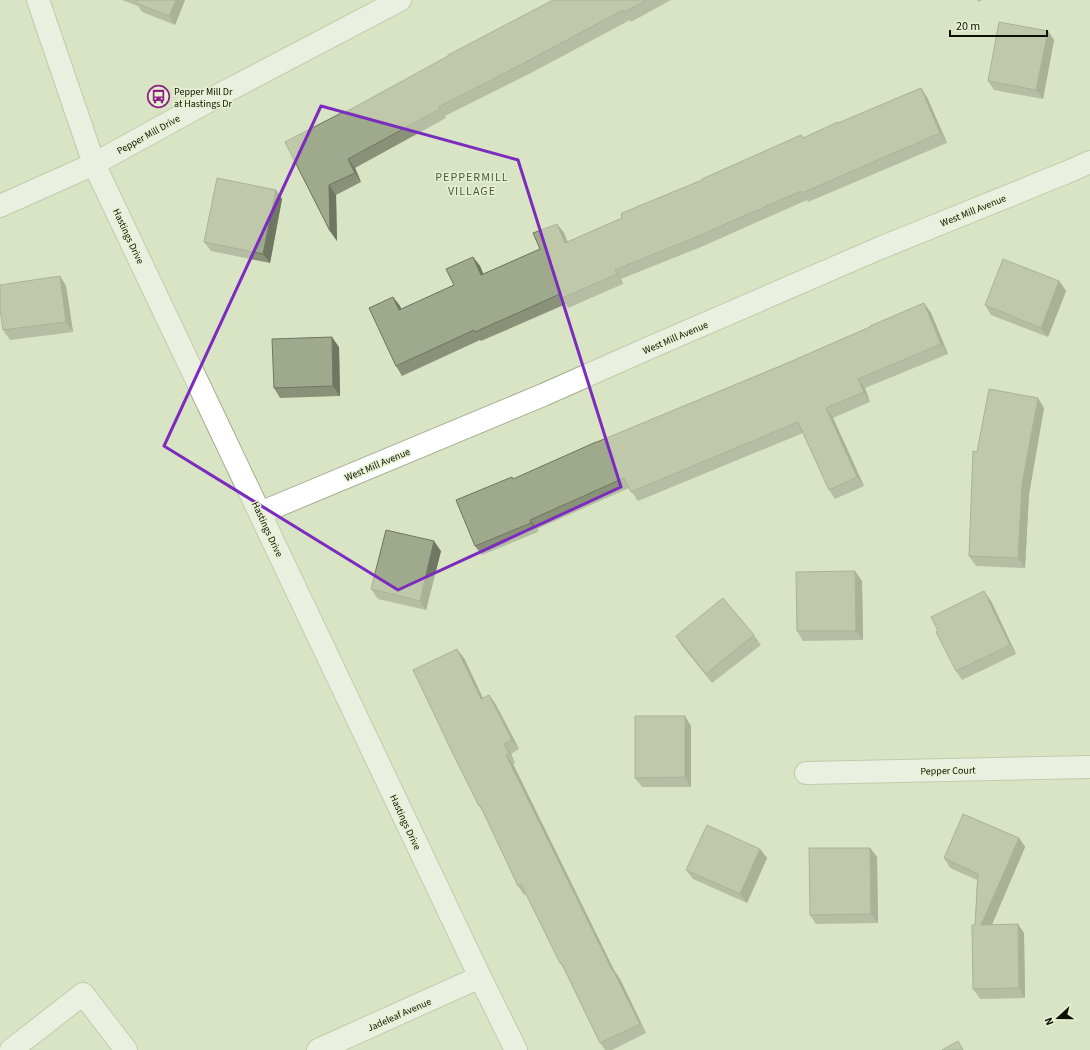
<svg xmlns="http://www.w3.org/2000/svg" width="1090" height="1050" viewBox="0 0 1090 1050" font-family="'Source Sans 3',sans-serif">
  <rect width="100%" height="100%" fill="#d9e4c4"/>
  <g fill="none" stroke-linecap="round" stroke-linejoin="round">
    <defs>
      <path id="minor" d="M38 0 94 164 480 977 516 1050
        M0 206 94 164 221 94 400 0
        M260 513 543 395 649 348 880 248 1065 173 1090 162
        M806 773 1090 767
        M11 1050 83 994 126 1050
        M318 1050 480 977"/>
    </defs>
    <use href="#minor" stroke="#a3ad8f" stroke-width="24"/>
    <use href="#minor" stroke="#fff" stroke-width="22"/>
  </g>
  <path fill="#899178" d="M122 0H185L175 25 142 12 138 6Z
    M553 0H671L631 22 630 20 531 73 445 116 446 118 355 168 361 182 336 195 337 241 330 231 285 142 344 113Z
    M977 0H982L979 2Z
    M1054 40 1043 99 994 90 988 81Z
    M927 97 947 143 808 202 807 200 701 247 621 279 623 284 568 308 566 304 481 341 480 340 402 376 396 366 393 297 400 306 401 309 454 285 473 257 480 266 483 274 540 249 557 224 564 233 567 242 622 218 801 135 803 138 838 123Z
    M276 190 282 199 270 263 211 251 204 242Z
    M60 276 66 286 73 332 10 340 3 330Z
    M1059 281 1066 291 1048 337 991 315 985 305Z
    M924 303 931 313 948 354 865 388 870 402 833 418 864 486 835 499 829 490 803 433 638 501 629 488 537 529 538 532 482 555 475 546 514 479 597 442 785 364Z
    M339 347 340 396 280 398 274 388Z
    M1044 408 1029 494 1025 568 976 566 969 556 977 452Z
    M441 551 426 610 378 599 371 589Z
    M862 581 863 640 803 641 797 631Z
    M991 601 1016 654 962 680 956 671Z
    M754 635 761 645 712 683 682 646 676 636Z
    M464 658 483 698 489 695 496 705 519 749 511 754 515 763 513 764 614 970 620 979 646 1033 612 1050H605L600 1043 564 969 560 963 526 894 524 895 518 886 483 812 479 806Z
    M691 726V787H642L635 778Z
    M1019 838 1025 847 992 924 1024 933 1025 998 980 999 973 989 975 925 977 880 950 868 944 858Z
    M870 848 877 857 878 923 816 924 810 915Z
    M760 849 767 858 747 903 693 879 686 870Z"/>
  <path fill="#6f7661" d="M176 0H185L175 25 169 16Z
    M1048 31 1054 40 1043 99 1036 90Z
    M921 88 927 97 947 143 940 133Z
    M348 159 355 168 361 182 355 173Z
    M329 185 336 195 337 241 330 231Z
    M276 190 282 199 270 263 263 254Z
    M557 224 564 233 572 252 565 243Z
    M473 257 480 266 488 284 481 275Z
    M615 270 621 279 623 284 617 274Z
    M60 276 66 286 73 332 66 322Z
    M1059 281 1066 291 1048 337 1041 328Z
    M393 297 400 306 406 320 399 310Z
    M924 303 931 313 948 354 941 344Z
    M332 337 339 347 340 396 333 386Z
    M858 379 865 388 870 402 864 392Z
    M1038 398 1044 408 1029 494 1025 568 1018 558 1022 484Z
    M826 408 833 418 864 486 857 477Z
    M530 520 537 529 538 532 531 523Z
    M434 541 441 551 426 610 420 601Z
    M855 571 862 581 863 640 856 631Z
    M984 591 991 601 1016 654 1010 645Z
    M457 649 464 658 488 709 481 699Z
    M489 695 496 705 519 749 512 740Z
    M685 716 691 726V787L685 777Z
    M504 744 511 754 515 763 509 753Z
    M506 755 513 764 614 970 620 979 646 1033 640 1024 612 970Z
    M1019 838 1025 847 988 934 981 925Z
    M870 848 877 857 878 923 871 914Z
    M760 849 767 858 747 903 740 894Z
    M1018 924 1024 933 1025 998 1019 988Z"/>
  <path fill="#9fa98b" stroke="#6f7661" d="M137 0H176L169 16 136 3Z
    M553 0H647L624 12 623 10 524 63 439 107 440 109 348 159 355 173 329 185 330 231 285 142 343 112 344 113 448 56V55Z
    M999 22 1048 31 1036 90 988 81Z
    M921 88 940 133 802 193 801 191 694 238 615 270 617 274 562 298 560 294 475 332 474 330 396 366 369 308 393 297 399 310 454 285 446 269 473 257 481 275 540 249 533 233 557 224 565 243 622 218 621 214H622V213L702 180V179L801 135 803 138 838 122V123Z
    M217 178 276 190 263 254 204 242Z
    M1003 259 1059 281 1041 328 985 305Z
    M60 276 66 322 3 330 0 309V285Z
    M924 303 941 344 858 379 864 392 826 408 857 477 829 490 798 422 631 492 624 478 530 520 531 523 475 546 456 500 512 477 513 479 596 442H597L785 364 870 327V326Z
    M332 337 333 386 274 388 272 339Z
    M989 389 1038 398 1022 484 1018 558 969 556 973 451 977 452Z
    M386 530 434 541 420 601 371 589Z
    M855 571 856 631H797L796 572Z
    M984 591 1010 645 956 671 936 632 938 631 931 617Z
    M723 598 754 635 706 674 676 636Z
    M457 649 481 699 489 695 512 740 504 744 509 753 506 755 612 970H613L640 1024 600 1043 561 962 560 963 521 884 518 886 480 805 479 806 454 756 413 670Z
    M635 716H685V777L635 778Z
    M963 814 1019 838 981 925 1018 924 1019 988 973 989 972 925H975L978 874 944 858Z
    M707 825 760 849 740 894 686 870Z
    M809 848H870L871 914 810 915Z
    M958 1041 963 1050H942Z"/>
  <path d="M0 0H1090V1050H0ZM321 106 518 160 621 487 398 590 164 446Z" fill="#d9e4c4" fill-opacity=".55" fill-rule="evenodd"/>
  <path fill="none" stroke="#7b2cbf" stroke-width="3" stroke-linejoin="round" d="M321 106 518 160 621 487 398 590 164 446Z"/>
  <defs>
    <symbol id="bus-ring" viewBox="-11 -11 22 22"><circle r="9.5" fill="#e6f1d1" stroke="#8e2185" stroke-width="1.5"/><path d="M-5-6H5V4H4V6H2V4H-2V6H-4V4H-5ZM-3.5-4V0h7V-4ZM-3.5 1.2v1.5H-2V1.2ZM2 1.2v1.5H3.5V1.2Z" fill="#8e2185"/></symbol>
  </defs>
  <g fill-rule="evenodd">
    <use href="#bus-ring" x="146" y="84" width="25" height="25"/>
  </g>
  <g text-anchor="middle" stroke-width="3" stroke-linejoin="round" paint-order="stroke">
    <g font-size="10" fill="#0d1006" stroke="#e6f1d1" text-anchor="start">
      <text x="174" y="95">Pepper Mill Dr<tspan x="174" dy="12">at Hastings Dr</tspan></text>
    </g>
    <g font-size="10" fill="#0d1006" stroke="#e6f1d1">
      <text transform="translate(148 134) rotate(-29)" y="4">Pepper Mill Drive</text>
      <text transform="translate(973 210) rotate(-22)" y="4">West Mill Avenue</text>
      <text transform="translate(129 236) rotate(65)" y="4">Hastings Drive</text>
      <text transform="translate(675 337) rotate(-23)" y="4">West Mill Avenue</text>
      <text transform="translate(377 464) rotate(-23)" y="4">West Mill Avenue</text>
      <text transform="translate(268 529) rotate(65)" y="4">Hastings Drive</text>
      <text transform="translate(948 770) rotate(-1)" y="4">Pepper Court</text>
      <text transform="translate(406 822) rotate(65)" y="4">Hastings Drive</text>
      <text transform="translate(399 1014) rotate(-24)" y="4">Jadeleaf Avenue</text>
    </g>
    <g font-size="12" letter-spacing="1" fill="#515a3e" stroke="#e6f1d1">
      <text x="472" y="181">PEPPERMILL<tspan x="472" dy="14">VILLAGE</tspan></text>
    </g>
  </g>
  <g transform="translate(1058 1018) rotate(249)" stroke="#e6f1d1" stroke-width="3" paint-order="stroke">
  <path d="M0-3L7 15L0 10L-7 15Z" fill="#0d1006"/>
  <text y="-6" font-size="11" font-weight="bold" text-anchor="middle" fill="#0d1006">N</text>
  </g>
  <path d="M950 30v6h97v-6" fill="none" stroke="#0d1006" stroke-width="2"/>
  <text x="956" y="30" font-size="12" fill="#0d1006" stroke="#e6f1d1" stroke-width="3" paint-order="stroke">20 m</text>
</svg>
